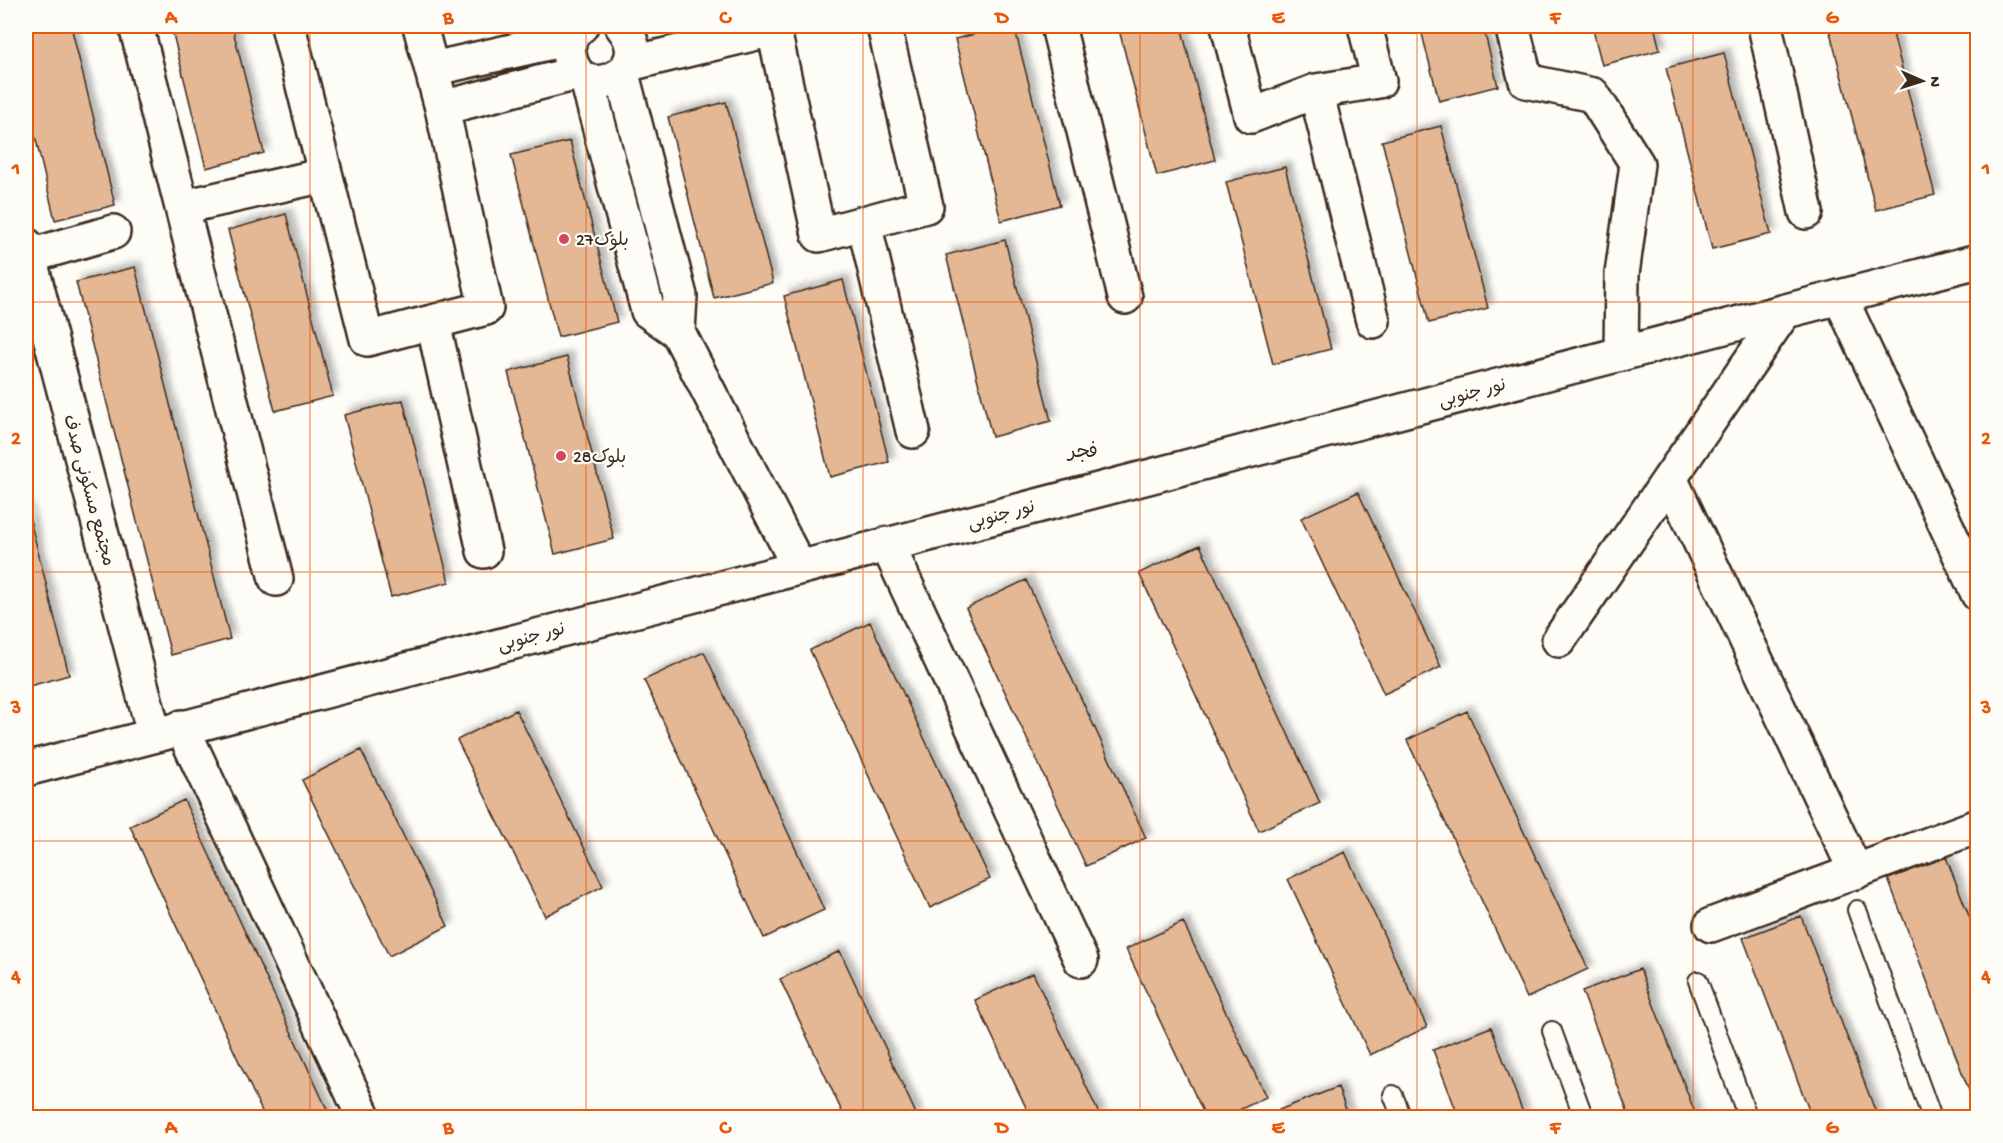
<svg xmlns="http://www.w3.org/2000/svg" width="2003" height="1143" viewBox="0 0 2003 1143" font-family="'Gochi Hand','Playpen Sans Arabic',sans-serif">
  <defs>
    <filter id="shadow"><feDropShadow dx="5.5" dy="-5.5" stdDeviation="3" flood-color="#0004"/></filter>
  </defs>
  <rect width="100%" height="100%" fill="#fdfcf7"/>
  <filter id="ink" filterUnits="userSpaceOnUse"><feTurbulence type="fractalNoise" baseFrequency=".0167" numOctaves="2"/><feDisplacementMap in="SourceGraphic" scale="12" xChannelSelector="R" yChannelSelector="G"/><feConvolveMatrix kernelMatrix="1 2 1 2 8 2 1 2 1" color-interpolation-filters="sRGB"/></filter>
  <g filter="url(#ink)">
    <path fill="#e4b795" stroke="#3b2a1e" stroke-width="1.5" filter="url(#shadow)" d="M26 26H71L115 205 55 220 26 98Z
      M171 26H232L264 153 206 168Z
      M1007 26H1014L1060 205 1001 221 955 39Z
      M1118 26H1181L1215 160 1157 176Z
      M1420 26H1483L1498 86 1439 101Z
      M1592 26H1654L1660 50 1602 65Z
      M1839 26H1891L1935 195 1876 210 1829 28Z
      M1724 53 1771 234 1712 249 1666 68Z
      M726 102 773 283 714 298 668 117Z
      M1441 126 1488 308 1429 323 1382 141Z
      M570 141 617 322 558 337 511 155Z
      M1285 167 1331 349 1273 364 1226 182Z
      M286 214 333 396 275 411 228 230Z
      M1005 240 1051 421 992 437 946 255Z
      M135 267 230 639 171 655 76 282Z
      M843 280 889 462 830 477 784 296Z
      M567 357 614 539 555 554 508 372Z
      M403 400 449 582 391 597 344 415Z
      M1358 492 1441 667 1384 694 1301 518Z
      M26 504 69 675 26 687Z
      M1200 545 1320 803 1259 831 1139 573Z
      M1026 580 1146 838 1086 866 966 608Z
      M870 622 990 879 930 908 810 650Z
      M704 652 824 910 764 938 644 680Z
      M516 710 603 886 545 916 457 740Z
      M1467 711 1588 969 1527 998 1407 740Z
      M361 750 448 926 389 956 302 780Z
      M184 800 331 1118H265L130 826Z
      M1345 852 1427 1027 1370 1055 1288 879Z
      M1946 857 1978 939V1114L1888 879Z
      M1801 916 1878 1118H1812L1743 938Z
      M1183 922 1266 1097 1223 1118H1206L1126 949Z
      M840 951 918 1118H845L780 979Z
      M1640 969 1697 1118H1630L1582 991Z
      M1033 973 1101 1118H1031L975 1000Z
      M1491 1027 1525 1118H1459L1433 1050Z
      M1338 1087 1349 1118H1282L1279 1110Z"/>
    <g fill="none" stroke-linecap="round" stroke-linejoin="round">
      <defs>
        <path id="lane" d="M1857 910 1932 1118
          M1698 981 1748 1118
          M1552 1031 1584 1118
          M1393 1095 1402 1118"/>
        <path id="street" d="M136 26 276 579
          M288 26 367 339 486 308 442 108 420 26
          M581 26C572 32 567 43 569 54 578 111 661 72 622 26
          M773 26 819 235 926 206 884 26
          M1058 26 1125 297
          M1228 26 1251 116 1316 91 1379 81 1365 26
          M1512 26 1526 81 1593 95 1637 164 1622 274 1621 354
          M1765 26 1806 212
          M629 64 773 29
          M432 69 570 38
          M622 74 680 296 678 332
          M587 80 648 311 678 332 799 567
          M1316 91 1373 321
          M442 108 577 73
          M183 207 325 175
          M864 223 913 431
          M26 245 154 734
          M26 257 113 232
          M1840 297 1978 594
          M433 322 484 551
          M1670 478 1856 872
          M887 544 1081 960
          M1559 640 1784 312
          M182 727 364 1118
          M1711 925 1978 826"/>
        <path id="secondary" d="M26 769 1978 261"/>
      </defs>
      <use href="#lane" stroke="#3b2a1e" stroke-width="22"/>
      <use href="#street" stroke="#3b2a1e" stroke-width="38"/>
      <use href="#secondary" stroke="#3b2a1e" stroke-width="38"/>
      <use href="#lane" stroke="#fdfcf7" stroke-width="18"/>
      <use href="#street" stroke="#fdfcf7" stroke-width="33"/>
      <use href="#secondary" stroke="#fdfcf7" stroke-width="33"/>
    </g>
  </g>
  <path fill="none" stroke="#e8590c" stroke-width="1.5" stroke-opacity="0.55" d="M310 26V1118M586 26V1118M863 26V1118M1140 26V1118M1417 26V1118M1693 26V1118M26 302H1978M26 572H1978M26 841H1978"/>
  <g fill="#d1495b" stroke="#fdfcf7" stroke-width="2">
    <circle cx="564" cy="239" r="6"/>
    <circle cx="561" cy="456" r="6"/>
  </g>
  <g text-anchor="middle" stroke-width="4.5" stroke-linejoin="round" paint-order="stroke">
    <g font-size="18" fill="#3b2a1e" stroke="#fdfcf7" text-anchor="start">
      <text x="576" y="245">بلوک27</text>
      <text x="573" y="462">بلوک28</text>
    </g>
    <g font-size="18" fill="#3b2a1e" stroke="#fdfcf7">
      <text transform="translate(1472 392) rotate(-15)" y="6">نور جنوبی</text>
      <text transform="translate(90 490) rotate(75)" y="6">مجتمع مسکونی صدف</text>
      <text transform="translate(1001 514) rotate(-15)" y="6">نور جنوبی</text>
      <text transform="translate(531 636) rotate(-15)" y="6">نور جنوبی</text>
    </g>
    <g font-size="20" fill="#3b2a1e" stroke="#fdfcf7">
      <text x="1083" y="457">فجر</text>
    </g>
  </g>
  <rect width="2003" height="1143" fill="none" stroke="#fdfcf7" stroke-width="66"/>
  <g transform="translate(1922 81) rotate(93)" stroke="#fdfcf7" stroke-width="4.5" paint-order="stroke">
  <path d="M0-4.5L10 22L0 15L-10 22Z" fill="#3b2a1e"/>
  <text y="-9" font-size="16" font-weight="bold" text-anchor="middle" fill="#3b2a1e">N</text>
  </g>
  <rect x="33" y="33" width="1937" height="1077" fill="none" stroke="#e8590c" stroke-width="2"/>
  <g font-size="20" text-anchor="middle" font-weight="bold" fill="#e8590c">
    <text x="171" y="23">A</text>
    <text x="448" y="23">B</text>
    <text x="725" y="23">C</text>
    <text x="1002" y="23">D</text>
    <text x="1278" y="23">E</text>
    <text x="1555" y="23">F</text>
    <text x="1832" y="23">G</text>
    <text x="16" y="174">1</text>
    <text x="1986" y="174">1</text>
    <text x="16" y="444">2</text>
    <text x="1986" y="444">2</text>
    <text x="16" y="713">3</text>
    <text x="1986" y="713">3</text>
    <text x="16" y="982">4</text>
    <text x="1986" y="982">4</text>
    <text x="171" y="1133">A</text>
    <text x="448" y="1133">B</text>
    <text x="725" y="1133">C</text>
    <text x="1002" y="1133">D</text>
    <text x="1278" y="1133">E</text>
    <text x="1555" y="1133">F</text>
    <text x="1832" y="1133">G</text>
  </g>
</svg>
